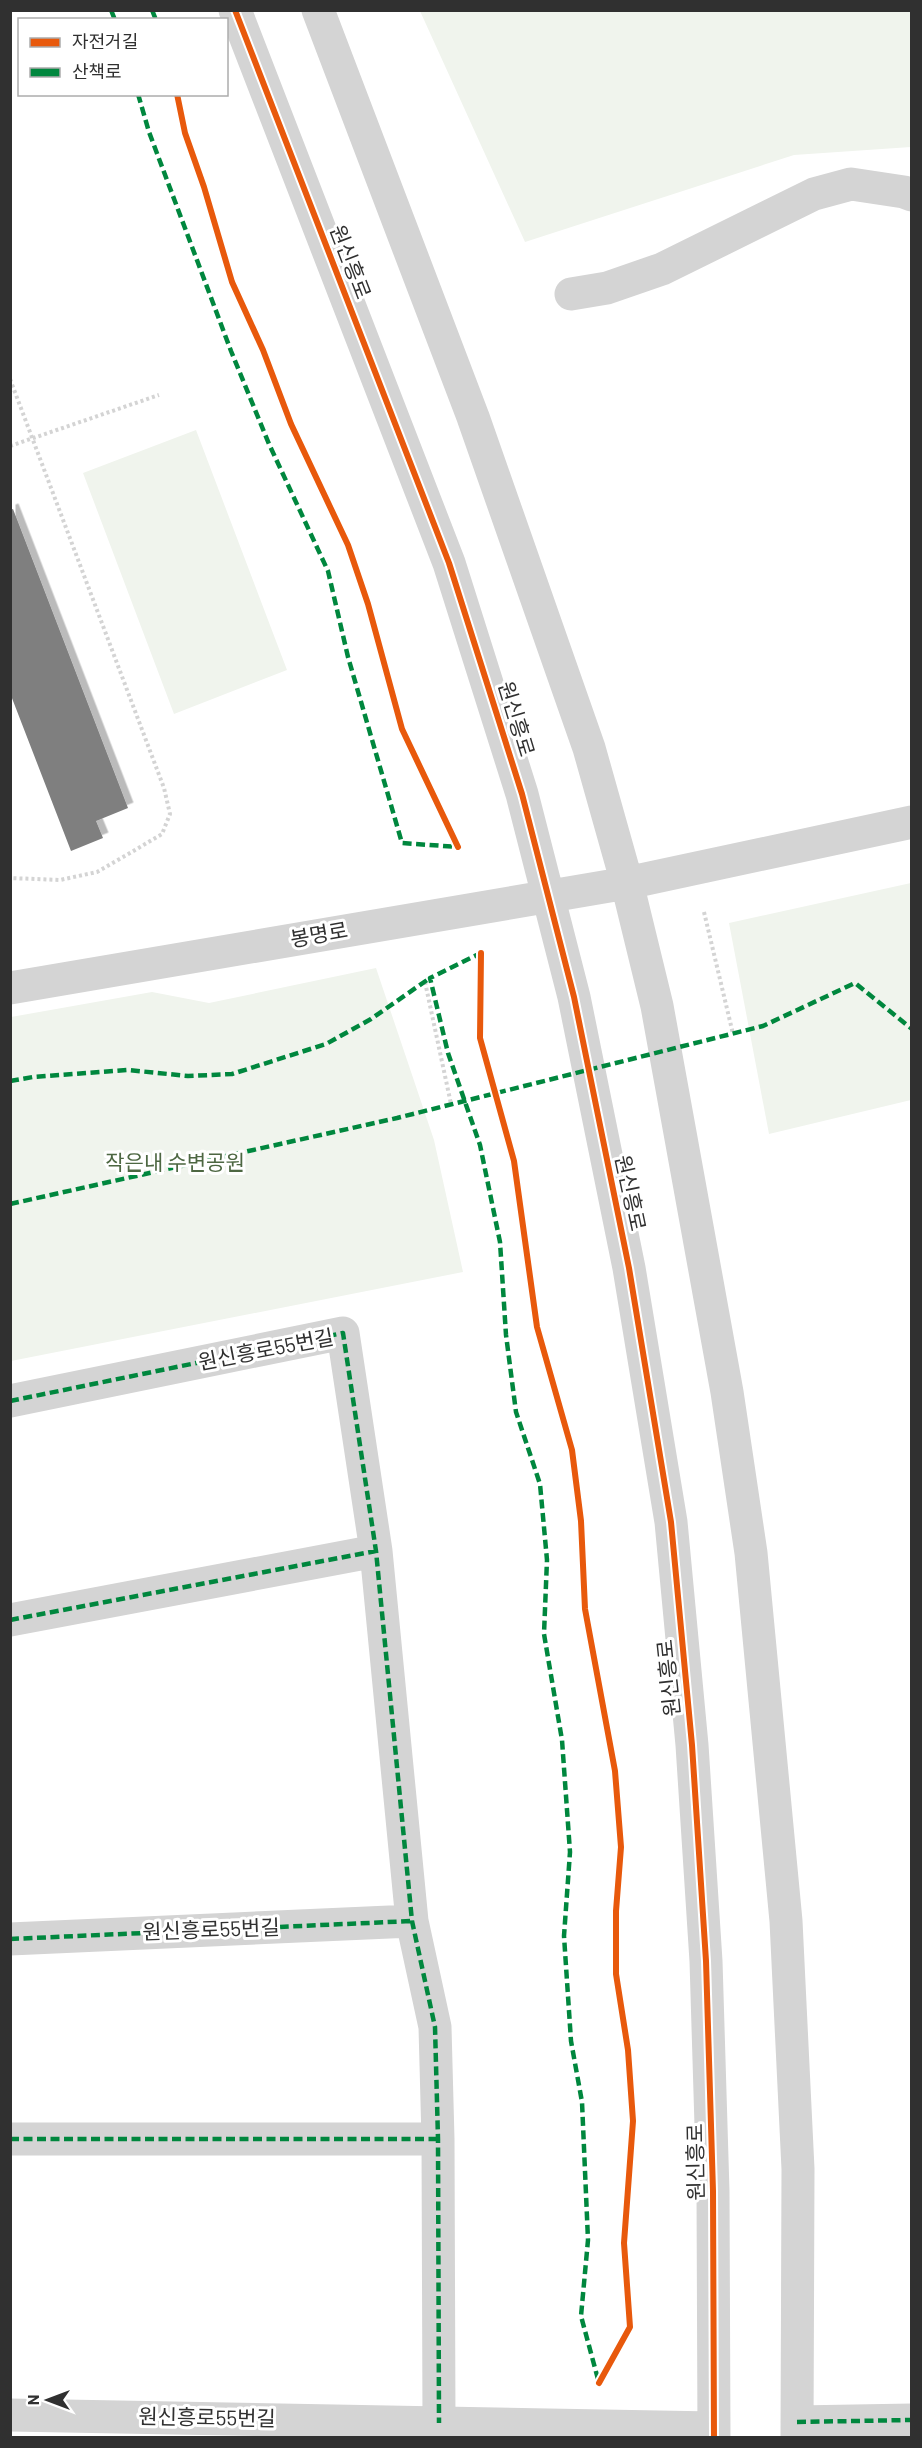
<svg xmlns="http://www.w3.org/2000/svg" width="922" height="2448" viewBox="0 0 922 2448" font-family="Barlow,'Noto Sans KR',sans-serif">
  <defs>
    <filter id="shadow"><feDropShadow dx="5.5" dy="-5.5" stdDeviation="0" flood-color="#0004"/></filter>
  </defs>
  <rect width="100%" height="100%" fill="#fff"/>
  <path fill="#f0f4ed" d="M420 11H911V147L794 155 525 242Z
    M196 430 287 670 174 714 83 473Z
    M911 883V1100L769 1134 729 923Z
    M376 968 434 1140 463 1272 11 1361V1017L152 992 209 1003Z"/>
  <path fill="#7f7f7f" filter="url(#shadow)" d="M13 509 128 808 96 821 103 838 71 851 10 693V510Z"/>
  <g fill="none" stroke-linecap="round" stroke-linejoin="round">
    <path stroke="#d4d4d4" stroke-width="4" stroke-dasharray="3 3" stroke-linecap="butt" d="M10 379 164 788 170 814 162 834 130 853 97 872 60 880 10 878
      M10 446 159 395
      M704 912 733 1034
      M425 982 451 1104"/>
    <path stroke="#d4d4d4" stroke-width="33" d="M235 10 449 563 522 794 574 997 629 1268 671 1522 692 1745 706 1961 713 2191 714 2438
      M318 10 473 417 589 748 627 883 657 1006 727 1392 751 1553 786 1921 798 2169 797 2438
      M571 294 607 288 662 269 814 194 851 184 904 192 912 195
      M10 988 627 883 912 822
      M10 1401 343 1333 376 1551 412 1921 435 2027 438 2139 439 2423
      M10 1620 376 1551
      M10 1939 412 1921
      M10 2139H438
      M10 2415 714 2428
      M797 2422 912 2420"/>
    <path stroke="#00873e" stroke-width="4.5" stroke-dasharray="9 4.5" stroke-linecap="butt" d="M111 10 115 20
      M152 10 156 20
      M138 94 149 132 231 351 269 444 328 571 348 657 402 843 458 847 457 845
      M481 953 480 1038 514 1161 537 1327 572 1450 581 1521 585 1609 615 1771 621 1847 616 1911V1974L628 2050 633 2121 624 2243 630 2327 599 2383 581 2316 588 2240 582 2102 571 2041 564 1936 570 1852 562 1740 544 1634 547 1560 540 1484 516 1412 506 1335 500 1242 480 1145 448 1053 430 978Z
      M10 1081 33 1077 128 1070 188 1076 232 1074 326 1044 371 1019 430 978
      M10 1204 397 1118 763 1026 855 983 912 1029
      M10 1401 343 1333 376 1551 412 1921 435 2027 438 2139 439 2423
      M10 1620 376 1551
      M10 1939 412 1921
      M10 2139H438
      M797 2422 912 2420"/>
    <defs>
      <path id="cycleway" d="M235 10 449 563 522 794 574 997 629 1268 671 1522 692 1745 706 1961 713 2191 714 2438
        M177 94 185 133 204 187 232 282 263 350 291 424 348 545 368 604 402 729 458 847
        M481 953 480 1038 514 1161 537 1327 572 1450 581 1521 585 1609 615 1771 621 1847 616 1911V1974L628 2050 633 2121 624 2243 630 2327 599 2383"/>
    </defs>
    <use href="#cycleway" stroke="#fff" stroke-width="10"/>
    <use href="#cycleway" stroke="#e8590c" stroke-width="6"/>
  </g>
  <g text-anchor="middle" stroke-width="6" stroke-linejoin="round" paint-order="stroke">
    <g font-size="21" fill="#303030" stroke="#fff">
      <text transform="translate(350 262) rotate(69)" y="7">원신흥로</text>
      <text transform="translate(516 719) rotate(73)" y="7">원신흥로</text>
      <text transform="translate(319 935) rotate(-10)" y="7">봉명로</text>
      <text transform="translate(630 1193) rotate(78)" y="7">원신흥로</text>
      <text transform="translate(266 1350) rotate(-11)" y="7">원신흥로55번길</text>
      <text transform="translate(669 1678) rotate(-96)" y="7">원신흥로</text>
      <text transform="translate(211 1930) rotate(-2)" y="7">원신흥로55번길</text>
      <text transform="translate(696 2162) rotate(-91)" y="7">원신흥로</text>
      <text transform="translate(207 2418) rotate(1)" y="7">원신흥로55번길</text>
    </g>
    <g font-size="21" fill="#4d6742" stroke="#fff">
      <text x="175" y="1170">작은내 수변공원</text>
    </g>
  </g>
  <rect width="922" height="2448" fill="none" stroke="#303030" stroke-width="24"/>
  <rect x="18" y="18" width="210" height="78" fill="#ffffff" stroke="#acacac" stroke-width="1.5"/>
  <rect x="30" y="38" width="30" height="9" fill="#e8590c" stroke="#acacac" stroke-width="1.5"/>
  <text x="72" y="48" font-size="18" fill="#303030">자전거길</text>
  <rect x="30" y="68" width="30" height="9" fill="#00873e" stroke="#acacac" stroke-width="1.5"/>
  <text x="72" y="78" font-size="18" fill="#303030">산책로</text>
  <g transform="translate(48 2400) rotate(270)" stroke="#ffffff" stroke-width="4.5" paint-order="stroke">
  <path d="M0-4.5L10 22L0 15L-10 22Z" fill="#303030"/>
  <text y="-9" font-size="16" font-weight="bold" text-anchor="middle" fill="#303030">N</text>
  </g>
</svg>
